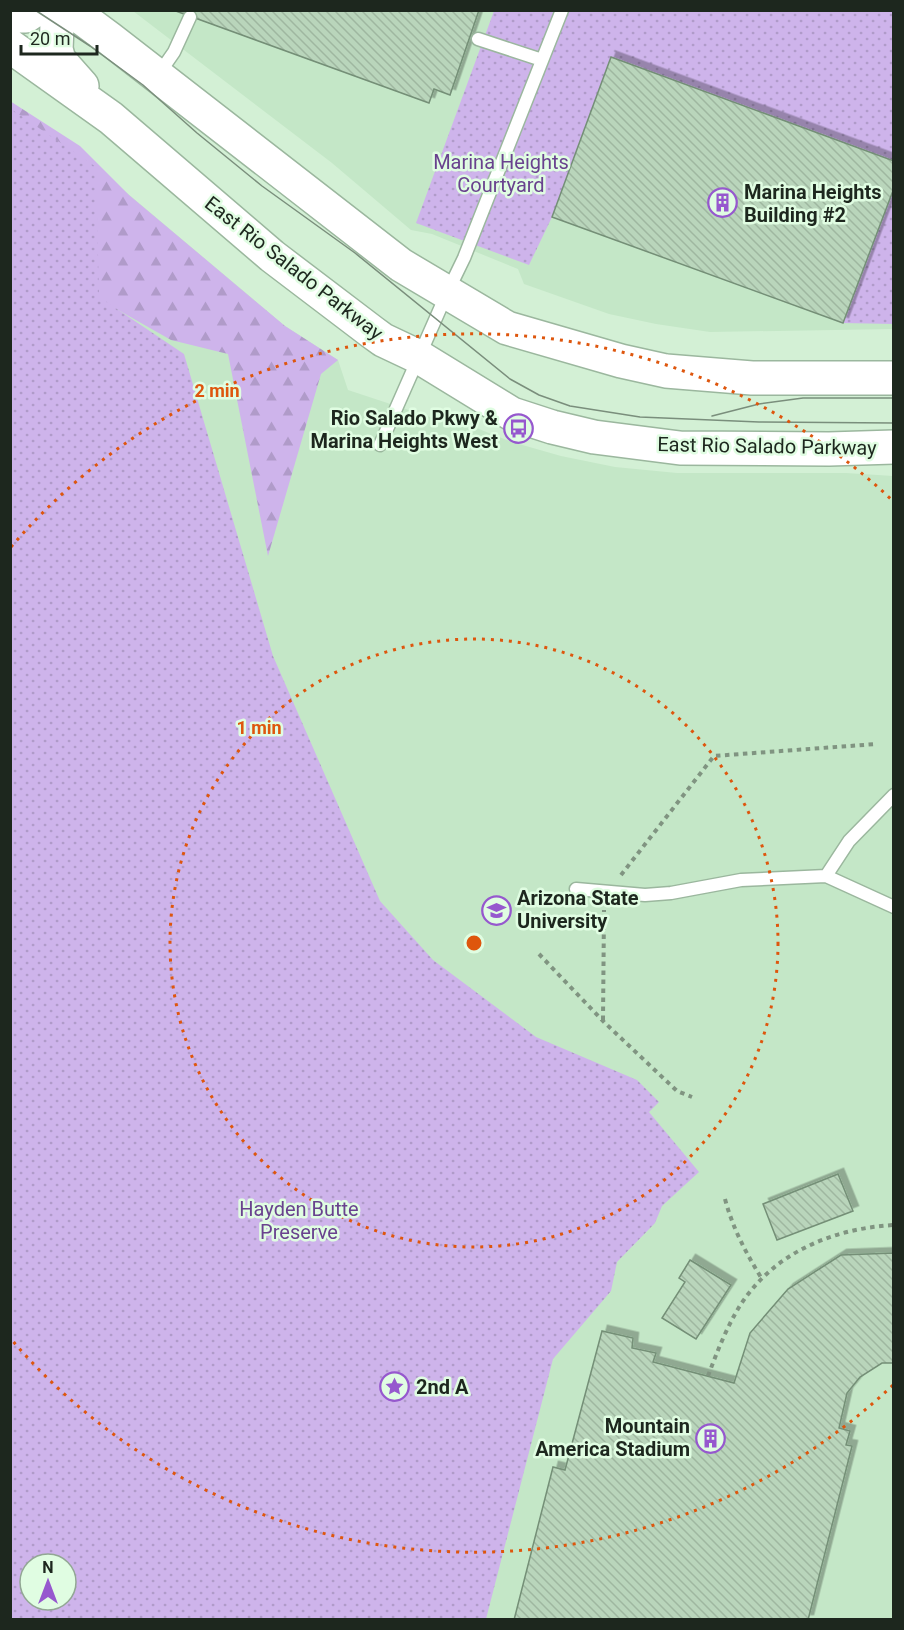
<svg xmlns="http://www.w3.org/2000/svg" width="904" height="1630" viewBox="0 0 904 1630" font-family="Roboto,sans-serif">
  <defs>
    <pattern id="forest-firs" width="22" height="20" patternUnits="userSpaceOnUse" patternTransform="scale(1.5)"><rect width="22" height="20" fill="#ceb4eb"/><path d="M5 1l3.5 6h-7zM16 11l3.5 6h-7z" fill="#b09bc9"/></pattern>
    <pattern id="park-dots" width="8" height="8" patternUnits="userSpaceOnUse" patternTransform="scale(1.5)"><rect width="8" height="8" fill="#ceb4eb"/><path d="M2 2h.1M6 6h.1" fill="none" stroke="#b09bc9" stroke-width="1.8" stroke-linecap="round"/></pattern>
    <pattern id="building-back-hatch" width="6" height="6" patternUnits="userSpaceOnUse" patternTransform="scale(1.5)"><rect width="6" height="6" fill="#b9d5bb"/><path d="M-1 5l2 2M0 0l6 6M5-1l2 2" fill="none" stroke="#9fb7a0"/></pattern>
    <filter id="shadow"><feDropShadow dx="5.5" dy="-5.5" stdDeviation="0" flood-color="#0004"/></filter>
  </defs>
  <rect width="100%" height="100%" fill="#d3f0d5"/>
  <path fill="#c4e7c7" d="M133 11H893V329L710 332 656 324 609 314 524 284 518 269 432 234 411 230 332 163Z
    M96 167 285 326 338 360 348 390 454 425 461 422 512 442 561 456 615 467 677 473H846L893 476V1619H97Z"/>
  <path fill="url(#forest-firs)" d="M10 101 80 146 129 195 285 326 338 360 321 374 268 556 228 354 171 340 37 264 11 237Z"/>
  <path fill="url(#park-dots)" fill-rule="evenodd" d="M494 11H893V161L611 57 552 217 529 265 416 223Z
    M11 109 96 167 99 297 184 354 273 656 380 901 433 960 536 1037 637 1080 659 1102 649 1112 699 1172 662 1206 655 1223 617 1262 611 1291 553 1359 486 1619H11ZM30 1564H66V1600H30Z
    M893 188V324L843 323Z"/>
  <path fill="url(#building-back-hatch)" stroke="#748f77" stroke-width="1.5" filter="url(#shadow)" d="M173 10H479L450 95 434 89 429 103Z
    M611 57 894 161V188L843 323 552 217Z
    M838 1174 853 1211 777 1240 763 1204Z
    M894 1253V1363H882L860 1377 847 1393 839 1428 850 1431 846 1445 852 1446 808 1620H514L553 1467 565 1470 602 1331 633 1338 632 1348 656 1353 653 1362 734 1383 750 1333 788 1289 841 1255Z
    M690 1260 731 1285 696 1339 662 1318 685 1282 679 1278Z"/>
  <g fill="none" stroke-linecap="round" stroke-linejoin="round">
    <defs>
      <path id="service" d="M478 39 542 60
        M158 75 174 52 190 17
        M380 445 447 293 464 258 562 10
        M826 876 849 841 894 795
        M576 889 645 895 671 893 741 880 826 876 894 907"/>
      <path id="secondary" d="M55 10 57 25 56 49 59 60 82 86
        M71 10 110 39 401 265 507 328 621 361 666 371 752 378H894
        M10 16H26L35 10
        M10 46 111 118 272 256 372 332 383 340 419 357 512 414 552 427 594 437 680 448 829 449 894 447"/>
    </defs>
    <use href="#service" stroke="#9bb79e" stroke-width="15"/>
    <use href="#secondary" stroke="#9bb79e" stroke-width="36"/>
    <path stroke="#809481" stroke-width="4" stroke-dasharray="4.5 4.5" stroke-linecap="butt" d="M621 875 714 756 876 744
      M539 954 605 1023 677 1091 692 1097
      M603 1020 604 910
      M725 1199C733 1229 746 1253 762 1279
      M708 1376C717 1352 730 1318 746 1297 780 1250 837 1228 894 1225"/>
    <use href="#service" stroke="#fff" stroke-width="12"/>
    <use href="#secondary" stroke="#fff" stroke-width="33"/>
    <path stroke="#7a8e7c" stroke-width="1.5" d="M35 10 90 46 143 85 197 133 262 186 355 253 510 379 539 395 570 406 640 417 759 422 894 423
      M712 416 759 404 803 398H894"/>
  </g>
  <g fill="none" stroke="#de560d" stroke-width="3" stroke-dasharray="3 6">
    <circle cx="474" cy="943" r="304"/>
    <path d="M893 1385A609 609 0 0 1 11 1339M11 547A609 609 0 0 1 893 501"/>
  </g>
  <defs>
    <symbol id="building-ring" viewBox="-11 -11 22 22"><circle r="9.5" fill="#e0fde2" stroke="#9658ce" stroke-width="1.5"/><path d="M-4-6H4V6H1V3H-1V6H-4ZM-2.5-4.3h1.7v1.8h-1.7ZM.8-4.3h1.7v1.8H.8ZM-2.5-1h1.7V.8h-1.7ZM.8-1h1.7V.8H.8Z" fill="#9658ce"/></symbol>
    <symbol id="bus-ring" viewBox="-11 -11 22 22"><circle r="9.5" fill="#e0fde2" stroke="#9658ce" stroke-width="1.5"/><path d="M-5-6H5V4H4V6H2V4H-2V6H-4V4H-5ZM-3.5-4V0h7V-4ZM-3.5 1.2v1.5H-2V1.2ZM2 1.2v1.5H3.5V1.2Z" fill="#9658ce"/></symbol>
    <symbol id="university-ring" viewBox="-11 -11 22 22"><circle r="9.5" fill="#e0fde2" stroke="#9658ce" stroke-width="1.5"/><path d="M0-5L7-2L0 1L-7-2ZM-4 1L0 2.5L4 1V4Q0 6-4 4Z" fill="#9658ce"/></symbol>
    <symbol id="sight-ring" viewBox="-11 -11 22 22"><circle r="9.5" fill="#e0fde2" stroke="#9658ce" stroke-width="1.5"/><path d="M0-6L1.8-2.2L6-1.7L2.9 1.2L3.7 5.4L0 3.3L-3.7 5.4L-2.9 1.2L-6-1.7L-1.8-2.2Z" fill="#9658ce"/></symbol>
  </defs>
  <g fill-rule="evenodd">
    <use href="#building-ring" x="706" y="186" width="33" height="33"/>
    <use href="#bus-ring" x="502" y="412" width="33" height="33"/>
    <use href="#university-ring" x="480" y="894" width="33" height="33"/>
    <use href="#sight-ring" x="378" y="1370" width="33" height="33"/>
    <use href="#building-ring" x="694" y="1422" width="33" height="33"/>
  </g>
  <g text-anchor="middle" stroke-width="5" stroke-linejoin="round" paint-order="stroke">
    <g font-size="20" fill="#69428e" stroke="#e0fde2">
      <text x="501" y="169">Marina Heights<tspan x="501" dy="23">Courtyard</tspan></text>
      <text x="299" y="1216">Hayden Butte<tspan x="299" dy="23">Preserve</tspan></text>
    </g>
    <g font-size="20" font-weight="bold" fill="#1d271e" stroke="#e0fde2" text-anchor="start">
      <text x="744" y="199">Marina Heights<tspan x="744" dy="23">Building #2</tspan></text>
      <text x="498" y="425" text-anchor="end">Rio Salado Pkwy &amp;<tspan x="498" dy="23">Marina Heights West</tspan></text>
      <text x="517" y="905">Arizona State<tspan x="517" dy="23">University</tspan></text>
      <text x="416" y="1394">2nd A</text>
      <text x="690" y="1433" text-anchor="end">Mountain<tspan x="690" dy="23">America Stadium</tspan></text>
    </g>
    <g font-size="20" fill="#1d271e" stroke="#e0fde2">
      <text transform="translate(294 268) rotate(38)" y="7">East Rio Salado Parkway</text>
      <text transform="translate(767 446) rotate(1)" y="7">East Rio Salado Parkway</text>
    </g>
  </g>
  <circle cx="474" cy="943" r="9" fill="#de560d" stroke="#e0fde2" stroke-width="3"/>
  <g font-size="18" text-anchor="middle" font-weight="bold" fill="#de560d" stroke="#e0fde2" stroke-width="5" stroke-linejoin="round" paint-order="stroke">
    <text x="217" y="397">2 min</text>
    <text x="259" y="734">1 min</text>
  </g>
  <rect width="904" height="1630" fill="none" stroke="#1d271e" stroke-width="24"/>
  <g transform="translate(48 1582)"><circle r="28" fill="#e0fde2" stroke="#92a794" stroke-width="1.5"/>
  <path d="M0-4.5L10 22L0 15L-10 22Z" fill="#9658ce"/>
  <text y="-9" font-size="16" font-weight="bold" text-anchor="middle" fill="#1d271e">N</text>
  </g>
  <path d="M21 45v9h76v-9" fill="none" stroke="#1d271e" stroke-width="3"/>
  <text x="30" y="45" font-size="18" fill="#1d271e" stroke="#e0fde2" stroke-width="4.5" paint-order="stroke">20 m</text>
</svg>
